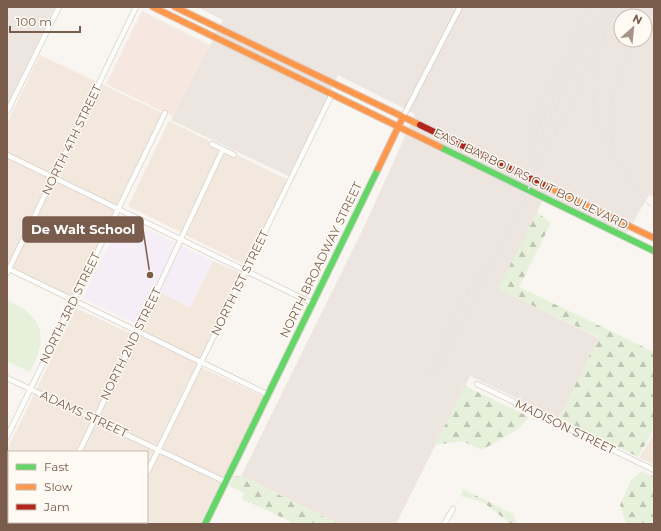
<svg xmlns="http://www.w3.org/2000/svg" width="661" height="531" viewBox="0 0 661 531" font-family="Montserrat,sans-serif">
  <defs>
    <pattern id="forest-firs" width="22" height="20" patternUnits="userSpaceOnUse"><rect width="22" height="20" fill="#e7f0db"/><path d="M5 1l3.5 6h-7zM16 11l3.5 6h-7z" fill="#c0c6b4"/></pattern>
  </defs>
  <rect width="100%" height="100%" fill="#f9f5f0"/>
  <path fill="#f2e8de" d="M40 55 162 113 73 299 7 266V123Z
    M169 121 288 180 246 265 128 206Z
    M213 261 243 274 198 366 265 397 200 524H130L131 522H147V452H9V488L7 487V450L76 308 140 338 161 293 190 307Z
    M654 434V465L639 458Z"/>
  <path fill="#f6e8e1" d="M142 11 210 45 174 117 106 84Z"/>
  <path fill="#ede5e0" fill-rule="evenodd" d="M7 7H55L8 106 7 105Z
    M197 7H654V197L649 195 623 239 543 200 499 289 599 338 564 408 558 418 470 376 396 524H339L241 476 365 225 415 114 338 75 290 177 171 120 223 20ZM621 16H645V40H621Z"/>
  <path fill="#f6eef6" d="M122 217 213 261 190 307 151 288 134 323 83 298Z"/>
  <path fill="url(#forest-firs)" d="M537 212 551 223 519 287 654 352V429L638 457 559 418 599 337 498 289Z
    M465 386 529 417 518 429 482 450 462 441 435 445Z
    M642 471 654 477V524H626L620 505 631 480Z
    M241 476 338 524H291L292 522 242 499 244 493 230 486 233 477Z
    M463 489 513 514 517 524H507V521L483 502 460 496Z"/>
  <path fill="#e7f0db" d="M7 300C45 318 48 336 30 372L7 361Z"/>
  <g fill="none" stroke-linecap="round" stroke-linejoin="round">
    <defs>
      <path id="street" d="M7 112 59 7
        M403 117 460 7
        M212 144 234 155
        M7 155 312 303
        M7 268 269 395
        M7 273 136 7
        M7 378 226 482
        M477 384 654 470
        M7 437 165 113
        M79 452 138 331 223 149
        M147 473 332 94
        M7 489 9 490
        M75 522 79 524
        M45 524 46 522
        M122 524 123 522
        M444 524 453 509"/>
      <path id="fast" d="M440 147 654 251
        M205 524 378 169"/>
      <path id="slow" d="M153 7 440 147
        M175 7 420 125
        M378 169 403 117
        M550 188 654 238"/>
      <path id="jam" d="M420 125 550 188"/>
    </defs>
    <use href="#street" stroke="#d7d1cb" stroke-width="6"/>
    <use href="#fast" stroke="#d9d2cb" stroke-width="8"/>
    <use href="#slow" stroke="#d9d2cb" stroke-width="8"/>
    <use href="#jam" stroke="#d9d2cb" stroke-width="8"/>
    <use href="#street" stroke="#fefefd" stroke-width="4.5"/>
    <use href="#fast" stroke="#63d668" stroke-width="6"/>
    <use href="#slow" stroke="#ff974d" stroke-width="6"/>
    <use href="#jam" stroke="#b3261e" stroke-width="6"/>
    <path stroke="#e6e3e7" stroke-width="1.5" stroke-dasharray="6 4" stroke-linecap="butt" d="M645 26 654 8
      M604 35 617 7
      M571 42 588 7
      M596 57C585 100 599 130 620 165 630 182 639 197 654 209
      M531 123 567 52 577 40 597 20
      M615 152C601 109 620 77 638 40
      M526 154 569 63 584 38
      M529 164C554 111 577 56 610 7
      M427 375 468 290 489 262
      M436 378 606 30"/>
  </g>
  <g text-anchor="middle" stroke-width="3" stroke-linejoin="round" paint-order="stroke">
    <g font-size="12" fill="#7a5c4d" stroke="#fffaf3">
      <text transform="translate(72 140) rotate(-64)" y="4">NORTH 4TH STREET</text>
      <text transform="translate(531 179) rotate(26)" y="4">EAST BARBOURS CUT BOULEVARD</text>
      <text transform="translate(321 260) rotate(-64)" y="4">NORTH BROADWAY STREET</text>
      <text transform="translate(240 283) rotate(-64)" y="4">NORTH 1ST STREET</text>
      <text transform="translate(70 308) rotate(-64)" y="4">NORTH 3RD STREET</text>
      <text transform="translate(131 344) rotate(-64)" y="4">NORTH 2ND STREET</text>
      <text transform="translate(84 414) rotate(25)" y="4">ADAMS STREET</text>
      <text transform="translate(565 427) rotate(26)" y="4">MADISON STREET</text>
    </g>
  </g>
  <path fill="none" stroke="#7a5c4d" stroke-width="1.5" d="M150 275L143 229"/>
  <circle fill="#7a5c4d" stroke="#fffaf3" stroke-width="1.5" cx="150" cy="275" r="4"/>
  <rect fill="#7a5c4d" stroke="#7a5c4d" stroke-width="1.5" x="23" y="217" width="120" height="25" rx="4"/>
  <g font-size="13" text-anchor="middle" font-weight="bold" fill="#fff">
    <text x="83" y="234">De Walt School</text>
  </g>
  <rect width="661" height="531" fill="none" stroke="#7a5c4d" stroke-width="16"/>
  <rect x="8" y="451" width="140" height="72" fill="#fffaf3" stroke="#cabbb1"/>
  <rect x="16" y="464" width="20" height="6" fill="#63d668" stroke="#cabbb1"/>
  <text x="44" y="471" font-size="12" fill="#7a5c4d">Fast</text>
  <rect x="16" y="484" width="20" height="6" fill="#ff974d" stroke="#cabbb1"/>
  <text x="44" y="491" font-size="12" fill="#7a5c4d">Slow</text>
  <rect x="16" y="504" width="20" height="6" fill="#b3261e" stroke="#cabbb1"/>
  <text x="44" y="511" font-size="12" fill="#7a5c4d">Jam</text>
  <g transform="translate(633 28) rotate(27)"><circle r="19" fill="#fffaf3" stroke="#cabbb1"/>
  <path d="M0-3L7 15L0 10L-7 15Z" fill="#a69286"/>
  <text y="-6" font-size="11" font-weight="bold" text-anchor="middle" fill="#7a5c4d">N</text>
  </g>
  <path d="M10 26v6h70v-6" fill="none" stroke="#7a5c4d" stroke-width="2"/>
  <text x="16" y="26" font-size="12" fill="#7a5c4d" stroke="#fffaf3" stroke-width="3" paint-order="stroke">100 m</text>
</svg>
